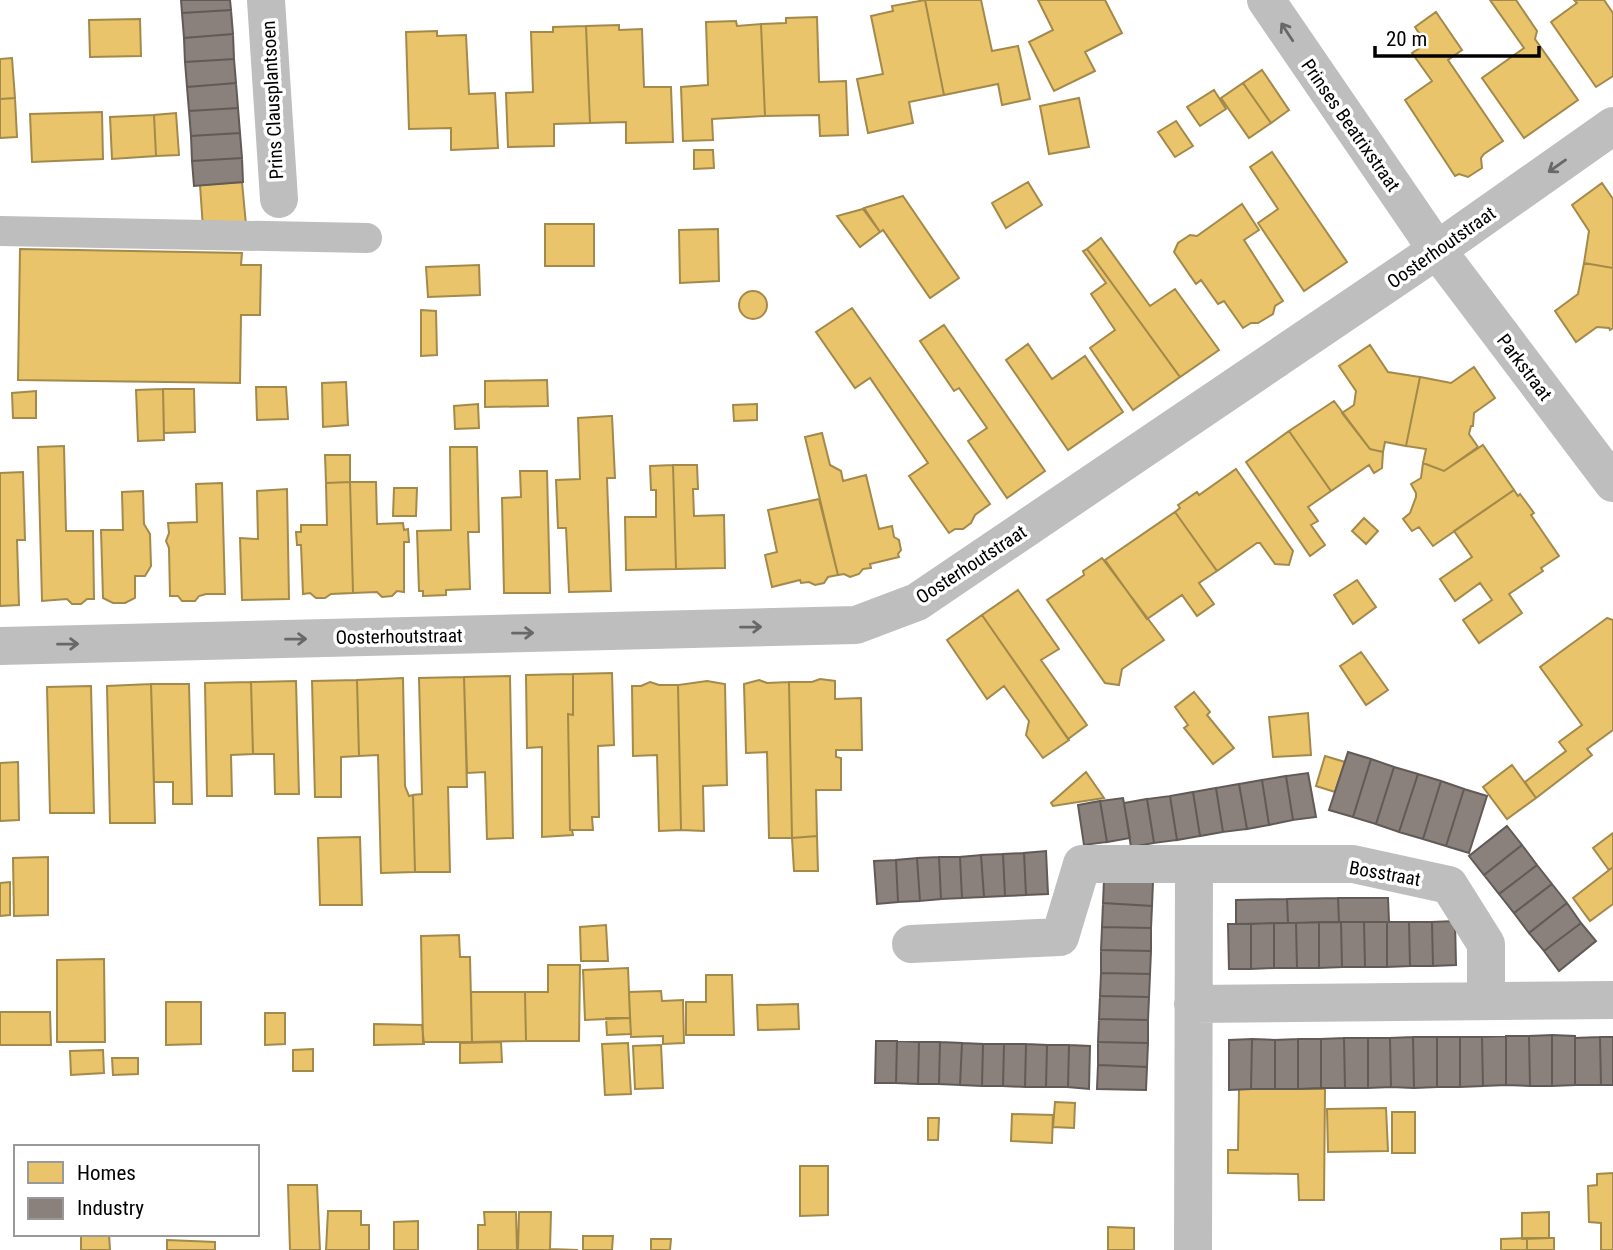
<svg xmlns="http://www.w3.org/2000/svg" width="1613" height="1250" viewBox="0 0 1613 1250" font-family="'Roboto Condensed',sans-serif">
  <rect width="100%" height="100%" fill="#fff"/>
  <path fill="#e9c46a" stroke="#a3894a" stroke-width="2" d="M925 0 944 95 909 102 913 123 868 133 857 79 883 74 871 16 893 11 892 6Z
    M925 0H981L992 51 1018 46 1030 99 1002 105 998 84 944 95Z
    M1038 0H1105L1122 33 1085 52 1095 71 1054 91 1029 42 1053 30Z
    M1490 0H1516L1537 31 1535 39 1578 100 1524 138 1482 78 1524 48Z
    M1574 0H1604L1613 13V76L1596 87 1551 22 1577 3Z
    M1436 12 1462 50 1448 60 1503 141 1484 154 1481 158 1482 168 1468 177 1459 174 1455 176 1405 100 1432 81 1412 53 1426 44 1415 27Z
    M817 17 819 82 846 81 848 135 820 136 819 115 765 116 761 24 786 23V18Z
    M140 19 141 56 90 57 89 20Z
    M736 21 737 26 761 24 765 116 712 119 713 140 683 141 681 87 708 85 706 22Z
    M619 25V30L642 29 644 87H671L673 142 626 143V122L590 123 586 26Z
    M586 26 590 123 554 124V146L508 147 506 93 533 92 531 32H553V27Z
    M437 31V36L466 35 469 94 495 93 498 148 451 150V128L409 129 406 32Z
    M12 58 15 98 0 99V59Z
    M1262 70 1289 110 1271 123 1243 83Z
    M1243 83 1271 123 1249 138 1221 98Z
    M1214 90 1226 109 1200 126 1187 107Z
    M15 98 17 137 0 138V99Z
    M1079 98 1089 147 1049 154 1040 106Z
    M102 112 103 159 32 162 30 114Z
    M176 113 179 155 156 156 154 115Z
    M154 115 156 156 112 159 110 117Z
    M1176 121 1193 146 1175 157 1158 132Z
    M694 150H713L714 168 694 169Z
    M1272 152 1347 262 1304 291 1258 223 1278 209 1250 167Z
    M242 182 246 225 203 228 200 185Z
    M1028 182 1042 205 1006 228 992 203Z
    M1602 183 1613 199V268L1584 263 1589 231 1572 205Z
    M903 196 959 278 930 298 883 230 880 232 864 208Z
    M1242 204 1259 230 1244 240 1283 301 1275 306 1273 314 1258 323H1251L1243 328 1224 301 1218 304 1201 280 1196 284 1174 252 1178 243 1190 235 1197 236Z
    M863 209 880 232 860 247 837 216Z
    M545 224H594V266H545Z
    M718 229 719 281 680 283 679 230Z
    M1101 238 1150 306 1175 289 1219 350 1180 377 1087 249Z
    M20 249 242 253 241 265H261L260 315H241L240 383 18 380Z
    M1087 249 1180 377 1133 410 1090 348 1115 330 1091 294 1106 283 1083 251Z
    M1584 263 1613 268V328L1610 330 1609 328 1597 327 1576 342 1555 311 1578 294Z
    M479 265 480 295 428 297 426 267Z
    M739 305a14 14 0 1 1 28 0a14 14 0 1 1-28 0Z
    M852 308 990 504 975 515 971 523 963 529H955L949 533 909 476 928 463 870 378 855 388 816 332Z
    M421 310 436 311 437 355 421 356Z
    M944 325 1045 471 1007 498 968 441 987 428 959 388 954 391 920 341Z
    M1028 344 1052 379 1085 356 1123 412 1068 450 1006 360Z
    M1370 345 1388 372 1420 377 1406 446 1385 442 1383 452 1370 449 1342 413 1354 405 1356 391 1339 366Z
    M1474 367 1495 398 1474 413 1473 426H1471L1469 434 1478 447 1444 471 1423 463 1426 449 1406 446 1420 377 1451 383Z
    M547 380 548 406 485 407V381Z
    M346 382 348 425 323 427 322 383Z
    M256 387H286L288 419 257 420Z
    M163 389H194L195 432 164 433Z
    M163 389 164 440 138 441 136 390Z
    M36 391V418H13L12 393Z
    M1334 401 1370 449 1383 452 1382 468 1374 473 1369 465 1331 491 1289 431Z
    M478 404 479 428 455 429 454 406Z
    M757 404V420L734 421 733 405Z
    M610 416H612L615 478H607L611 591 569 592 566 528H558L556 480 580 479 578 418Z
    M1289 431 1331 491 1308 507 1318 521 1311 525 1325 545 1310 556 1246 462Z
    M822 433 830 465 841 471 843 481 866 475 879 529 892 526 894 537 899 540 901 550 898 554 899 557 870 564 871 568 863 569 859 574 850 577 844 574 838 575 805 437Z
    M1483 445 1514 490 1433 546 1419 527 1412 531 1403 519 1410 513 1416 497V493L1411 484 1421 478 1423 463 1444 471Z
    M64 446 66 531H93L94 599H87L81 604H72L67 599 42 601 38 447Z
    M450 447H477L479 532H468L470 589 446 590V595L423 596V591H419L417 531 451 530Z
    M325 455H350V482L326 483Z
    M673 465 676 569 626 570 625 517H656V490H651L650 466Z
    M673 465H697L698 489H693L694 516 724 515 725 568 676 569Z
    M1236 469 1293 551 1289 565 1275 564 1260 543H1257L1217 571 1175 512 1180 508 1178 505 1197 492 1199 495Z
    M520 471H547L550 593H504L502 498 521 497Z
    M23 472 25 540H17L19 605 0 606V473Z
    M350 482 353 593 331 594 325 598H316L310 593 303 594 301 545H297L296 532H301V525H327L326 483Z
    M350 482H376L377 524 403 523 404 530 408 529 409 542H404V592L397 591 392 596 382 597 377 592 353 593Z
    M222 483 225 594H206L199 596 195 601H182L178 596H170L169 548 166 541 169 533 168 523 197 522 196 484Z
    M394 488H417L416 516H393Z
    M287 489 289 599 242 600 240 538 258 539 257 491Z
    M1514 490 1518 496 1520 494 1534 513 1531 515 1559 556 1541 568 1543 571 1509 594 1522 613 1479 643 1463 620 1492 600 1480 583 1455 601 1440 579 1472 557 1454 531Z
    M143 491 144 524 150 534 151 566 145 576H135V598L125 603H113L103 598 101 530H123L122 492Z
    M819 499 838 575 828 577 824 583 815 585 809 582 801 583 800 580 772 587 765 555 777 552 768 510Z
    M1175 512 1217 571 1199 583 1214 604 1197 616 1182 595 1147 619 1105 560Z
    M1364 518 1378 531 1366 544 1352 531Z
    M1102 558 1164 640 1122 669 1119 685 1105 683 1047 600 1084 575 1083 571Z
    M1357 580 1376 607 1353 624 1334 595Z
    M1018 590 1059 649 1041 660 1087 725 1068 739 982 615Z
    M982 615 1069 740 1043 758 1026 735 1029 721 1004 686 987 699 947 640Z
    M1607 618 1613 620V730L1587 749 1592 755 1536 798 1525 782 1566 751 1559 742 1582 725 1540 667Z
    M1361 652 1388 690 1366 705 1340 666Z
    M612 673 614 745 598 746 599 817H592L593 830H570L568 714 573 715V674Z
    M573 674V715L568 714 570 830H572L573 835 542 837V747L527 748 526 675Z
    M510 676 513 838 487 839 485 772 467 773 464 677Z
    M464 677 467 787H448L450 872H415L413 795 422 794 419 678Z
    M403 678 405 786 409 796 413 795 415 872 381 873 378 755 359 756 357 680Z
    M820 679 835 681V699L861 698 862 750H836V757L841 758V790H816L817 836 792 838 789 682H812Z
    M357 680 359 756 341 757V797H315L312 681Z
    M759 680 767 683 789 682 792 838H769L767 752 746 753 744 684Z
    M296 681 299 794H275L274 754H253L251 682Z
    M707 681 725 684 727 785 703 786 704 831 681 830 678 685Z
    M251 682 253 754 231 755 232 796H207L205 683Z
    M650 682 659 685H678L681 830 659 831 657 755 633 756 632 686H641Z
    M151 684 155 823H110L107 686Z
    M151 684H189L192 804H173V782H154Z
    M91 686 94 813H50L47 687Z
    M1194 692 1210 712 1207 715 1234 748 1213 764 1184 728 1188 725 1175 707Z
    M1308 713 1311 755 1273 757 1269 717Z
    M1325 756 1345 762 1335 792 1316 786Z
    M18 762 19 820 0 821V763Z
    M1512 765 1536 798 1507 819 1483 787Z
    M1086 772 1104 798 1053 806 1051 803Z
    M1613 833V867L1609 870 1593 848Z
    M817 836 818 871H794L792 838Z
    M360 837 362 905H320L318 838Z
    M48 857V915L14 916 13 858Z
    M1613 867V904L1590 921 1573 898Z
    M10 882V915L0 916V883Z
    M606 925 608 961H581L580 927Z
    M459 935 460 957H470L472 1042H423L421 936Z
    M104 959 105 1042H57V960Z
    M548 965H580L579 1041H526L525 992H548Z
    M628 968 630 1018 585 1020 583 970Z
    M706 975H732L734 1035H686V1002H706Z
    M661 991 662 1001 683 1000 684 1043 663 1044V1036L631 1037 629 992Z
    M471 992H525L526 1041 472 1042Z
    M166 1002H201V1044L166 1045Z
    M798 1004 799 1029 758 1030 757 1005Z
    M0 1012H50L51 1045H0Z
    M265 1013H285V1044L265 1045Z
    M606 1018H630L631 1034 607 1035Z
    M374 1024 422 1025 424 1044 374 1045Z
    M501 1042 502 1062 460 1063V1043Z
    M628 1043 631 1094 605 1095 602 1044Z
    M661 1045 663 1088 635 1089 633 1046Z
    M313 1049V1071H293V1050Z
    M103 1050 104 1073 71 1075 70 1051Z
    M112 1058H138V1074L113 1075Z
    M1239 1089H1325L1324 1200H1299L1298 1174 1228 1173V1150H1238Z
    M1055 1102 1075 1103 1074 1128 1053 1127Z
    M1386 1108 1388 1151 1328 1152 1327 1109Z
    M1392 1112H1415V1153H1392Z
    M1012 1114 1053 1115 1052 1143 1011 1141Z
    M928 1118H939L938 1140H928Z
    M800 1166H828V1215L800 1216Z
    M1613 1173V1250H1601V1223L1589 1222 1588 1186 1597 1185V1174Z
    M288 1185H317L320 1250H290Z
    M328 1211H361V1225H369V1250H326Z
    M484 1212H516L517 1250H478V1225H485Z
    M519 1212H551L550 1249 578 1250H518Z
    M1549 1212V1238L1522 1239V1213Z
    M418 1221V1250H394V1222Z
    M1108 1227 1134 1228V1250H1108Z
    M81 1234H109L110 1250H81Z
    M583 1236H613L612 1250H583Z
    M1527 1238H1554V1250H1527Z
    M1527 1238V1250H1501V1239Z
    M651 1239H671L670 1250H651Z
    M167 1240 215 1242V1250H167Z"/>
  <path fill="#8a817c" stroke="#615a57" stroke-width="2" d="M181 0H230L231 10 182 13Z
    M231 10 233 34 184 38 182 13Z
    M233 34 234 59 185 62 184 38Z
    M234 59 236 83 187 87 185 62Z
    M236 83 238 108 189 111 187 87Z
    M238 108 240 133 191 136 189 111Z
    M240 133 242 158 192 161 191 136Z
    M242 158 243 182 194 186 192 161Z
    M1348 752 1371 759 1353 817 1329 810Z
    M1371 759 1394 767 1376 824 1353 817Z
    M1394 767 1418 774 1399 832 1376 824Z
    M1308 773 1316 817 1293 820 1286 776Z
    M1418 774 1441 781 1423 839 1399 832Z
    M1286 776 1293 820 1269 825 1262 780Z
    M1262 780 1269 825 1247 829 1239 784Z
    M1441 781 1464 789 1446 846 1423 839Z
    M1239 784 1247 829 1223 832 1216 788Z
    M1216 788 1223 832 1200 836 1193 792Z
    M1464 789 1487 796 1469 853 1446 846Z
    M1193 792 1200 836 1177 840 1170 796Z
    M1170 796 1177 840 1154 843 1147 799Z
    M1123 798 1130 838 1107 842 1100 801Z
    M1147 799 1154 843 1131 847 1124 803Z
    M1100 801 1107 842 1084 845 1078 805Z
    M1507 826 1522 845 1484 875 1469 856Z
    M1522 845 1537 865 1499 894 1484 875Z
    M1046 851 1048 894 1026 895 1024 853Z
    M1024 853 1026 895 1005 896 1003 854Z
    M1003 854 1005 896 984 897 981 855Z
    M981 855 984 897 962 898 960 857Z
    M939 857H960L962 898 941 899Z
    M939 857 941 899 920 901 917 858Z
    M917 858 920 901 898 902 896 860Z
    M896 860 898 902 877 904 874 861Z
    M1537 865 1552 884 1514 913 1499 894Z
    M1104 880 1153 882 1152 906 1103 903Z
    M1552 884 1567 903 1529 933 1514 913Z
    M1338 898 1339 922 1288 923 1287 899Z
    M1338 898H1388L1389 922H1339Z
    M1287 899 1288 923 1236 924V900Z
    M1103 903 1152 906 1151 928 1102 927Z
    M1567 903 1581 923 1544 951 1529 933Z
    M1455 921 1456 965 1433 966 1432 922Z
    M1319 922V968H1297L1296 923Z
    M1319 922H1341L1342 967 1319 968Z
    M1341 922H1364L1365 967H1342Z
    M1364 922H1387V967H1365Z
    M1387 922H1409L1410 966 1387 967Z
    M1409 922H1432L1433 966H1410Z
    M1274 923V968L1251 969V924Z
    M1274 923H1296L1297 968H1274Z
    M1581 923 1596 941 1559 971 1544 951Z
    M1228 924H1251V969H1229Z
    M1102 927 1151 928V951L1101 950Z
    M1101 950 1151 951 1150 974 1101 973Z
    M1101 973 1150 974 1149 997 1100 996Z
    M1100 996 1149 997 1148 1020 1099 1019Z
    M1099 1019 1148 1020V1043L1098 1042Z
    M1552 1035V1086H1530L1529 1036Z
    M1552 1035 1575 1036V1085L1552 1086Z
    M1506 1036V1085L1483 1086 1482 1037Z
    M1506 1036H1529L1530 1086 1506 1085Z
    M1413 1037 1414 1088 1391 1087 1390 1038Z
    M1413 1037H1437V1087L1414 1088Z
    M1437 1037H1460V1087H1437Z
    M1460 1037H1482L1483 1086 1460 1087Z
    M1600 1037 1601 1085H1575V1038Z
    M1600 1037H1613V1085H1601Z
    M1344 1038H1368V1088H1345Z
    M1344 1038 1345 1088H1321V1039Z
    M1368 1038H1390L1391 1087 1368 1088Z
    M1252 1039 1275 1040V1089H1251Z
    M1252 1039 1251 1089 1229 1090V1040Z
    M1298 1039V1089H1275V1040Z
    M1298 1039H1321V1088L1298 1089Z
    M876 1041H897L896 1083H875Z
    M897 1041 919 1042 918 1084 896 1083Z
    M919 1042H940L939 1084H918Z
    M940 1042 962 1043 960 1085 939 1084Z
    M1098 1042 1148 1043 1147 1067 1098 1065Z
    M962 1043 983 1044 982 1086 960 1085Z
    M983 1044H1004L1003 1086H982Z
    M1004 1044H1026L1025 1087 1003 1086Z
    M1026 1044 1047 1045 1046 1087H1025Z
    M1047 1045H1069L1068 1087H1046Z
    M1069 1045 1090 1046 1089 1089 1068 1087Z
    M1098 1065 1147 1067 1146 1090 1097 1089Z"/>
  <g fill="none" stroke-linecap="round" stroke-linejoin="round">
    <path stroke="#bebebe" stroke-width="30" d="M0 231 367 238"/>
    <path stroke="#bebebe" stroke-width="38" d="M266 0 279 199
      M1266 0 1437 250 1613 483
      M0 646 856 625 917 602 1437 250 1613 126
      M911 944 1060 937 1082 864H1353L1449 885 1486 944V1001
      M1193 1004 1613 1000
      M1193 1250 1194 864"/>
  </g>
  <defs><path id="oneway-shaft" d="M-6 0H5M1.5-3L5.5 0L1.5 3" fill="none" stroke-width="1.6" stroke-linecap="round" stroke-linejoin="round" transform="scale(1.75)"/></defs>
  <g stroke="#686868">
    <use href="#oneway-shaft" transform="translate(1287 32) rotate(-123)"/>
    <use href="#oneway-shaft" transform="translate(1557 166) rotate(145)"/>
    <use href="#oneway-shaft" transform="translate(751 627) rotate(-1)"/>
    <use href="#oneway-shaft" transform="translate(523 633) rotate(-1)"/>
    <use href="#oneway-shaft" transform="translate(296 639) rotate(-1)"/>
    <use href="#oneway-shaft" transform="translate(68 644) rotate(-1)"/>
  </g>
  <g text-anchor="middle" stroke-width="7" stroke-linejoin="round" paint-order="stroke">
    <g font-size="19" fill="#000" stroke="#fff">
      <text transform="translate(272 100) rotate(-93)" y="7">Prins Clausplantsoen</text>
      <text transform="translate(1351 125) rotate(55)" y="7">Prinses Beatrixstraat</text>
      <text transform="translate(1441 247) rotate(-35)" y="7">Oosterhoutstraat</text>
      <text transform="translate(1525 367) rotate(53)" y="7">Parkstraat</text>
      <text transform="translate(971 564) rotate(-33)" y="7">Oosterhoutstraat</text>
      <text transform="translate(399 636) rotate(-1)" y="7">Oosterhoutstraat</text>
      <text transform="translate(1385 873) rotate(10)" y="7">Bosstraat</text>
    </g>
  </g>
  <rect x="14" y="1145" width="245" height="91" fill="#ffffff" stroke="#999999" stroke-width="2"/>
  <rect x="28" y="1162" width="35" height="21" fill="#e9c46a" stroke="#999999" stroke-width="2"/>
  <text x="77" y="1180" font-size="21" fill="#000000">Homes</text>
  <rect x="28" y="1198" width="35" height="21" fill="#8a817c" stroke="#999999" stroke-width="2"/>
  <text x="77" y="1215" font-size="21" fill="#000000">Industry</text>
  <path d="M1375 46v10h164v-10" fill="none" stroke="#000000" stroke-width="3.5"/>
  <text x="1386" y="46" font-size="21" fill="#000000" stroke="#ffffff" stroke-width="5" paint-order="stroke">20 m</text>
</svg>
